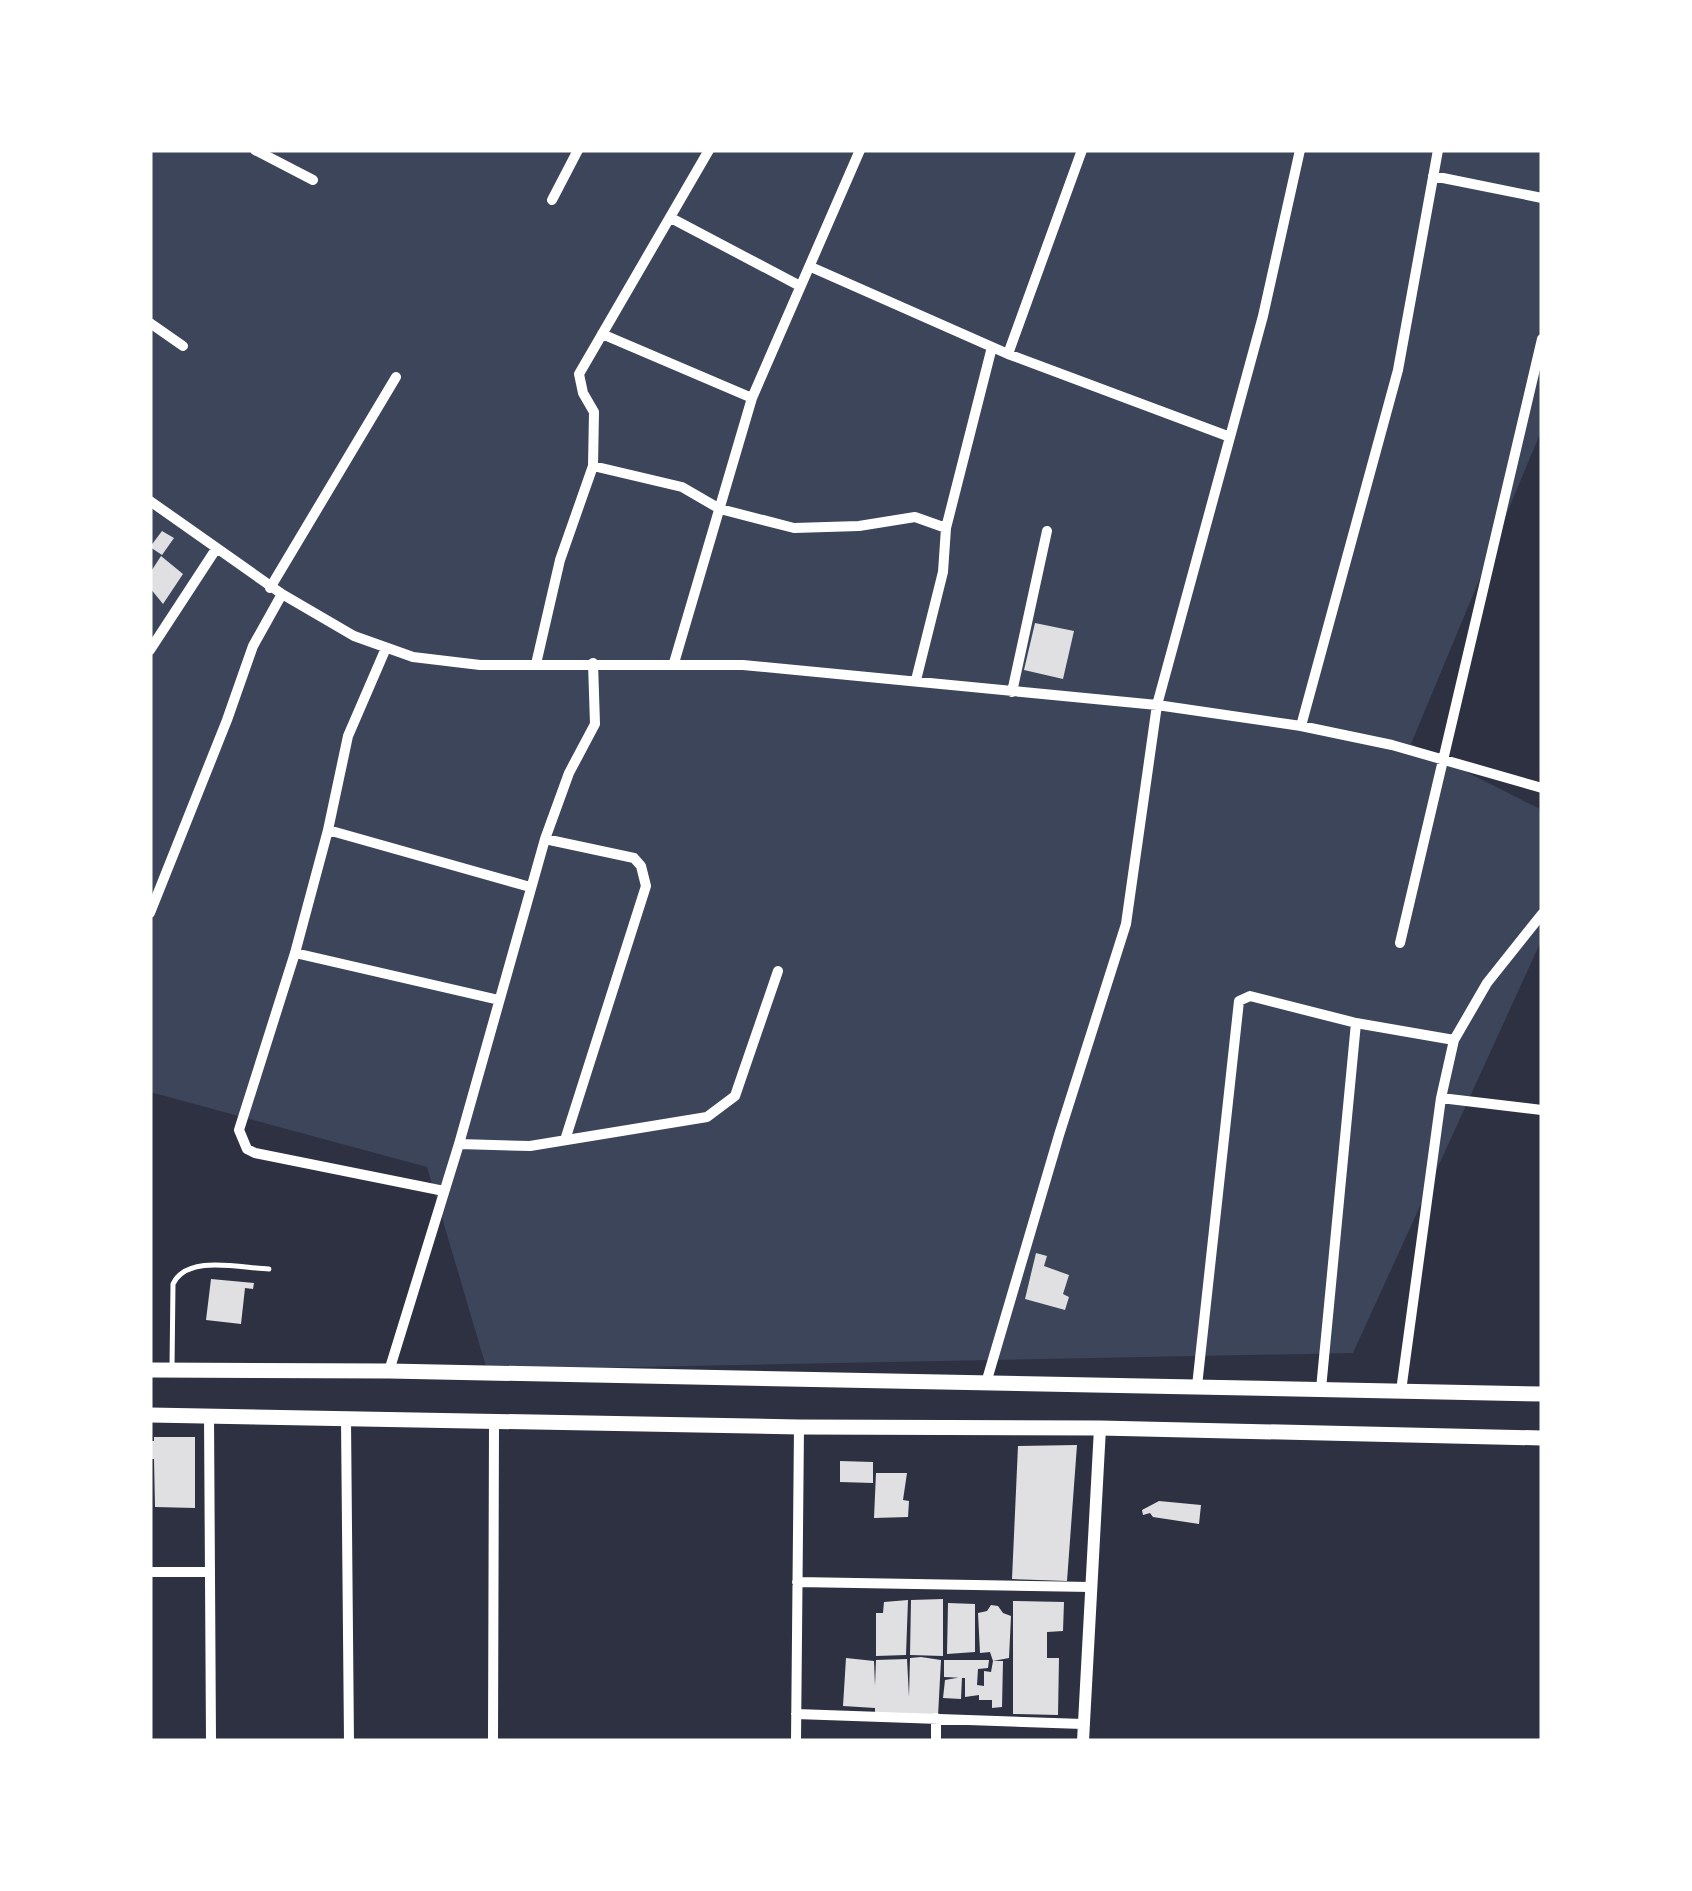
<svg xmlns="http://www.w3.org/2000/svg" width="1692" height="1891" viewBox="0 0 1692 1891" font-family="'Alegreya Sans',sans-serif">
  <rect width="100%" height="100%" fill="#2d3142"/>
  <path fill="#3c4559" d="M150 150H1542V429L1411 744 1542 810V939L1353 1353 487 1370 427 1167 150 1092Z"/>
  <path fill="#e0e0e3" d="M162 531 174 538 162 555 150 547Z
    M161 556 183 574 163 604 150 588V573Z
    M1035 623 1074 631 1063 679 1024 670Z
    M1036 1253 1047 1256 1044 1266 1069 1275 1063 1294 1069 1297 1065 1310 1025 1299Z
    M211 1279 254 1283 253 1289 245 1288 241 1324 206 1320Z
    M154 1437H195V1508L155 1507 154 1459H150V1441H154Z
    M1077 1445 1067 1581 1012 1579 1018 1446Z
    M840 1461 873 1462V1483L840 1482Z
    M876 1473H907L903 1500 909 1501 908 1517 874 1518Z
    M1159 1501 1201 1505 1199 1524 1153 1517 1150 1513 1143 1515 1142 1510Z
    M943 1599V1656L910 1655 911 1600Z
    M908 1600 906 1655 876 1656V1613H883L884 1602Z
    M1013 1601 1064 1602 1063 1631 1047 1632V1658H1059L1058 1715 1013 1714Z
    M948 1603 975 1604V1652L947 1654Z
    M991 1605 998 1606 1003 1613 1011 1616 1009 1658 993 1661 990 1652 980 1653 978 1613 987 1611Z
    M921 1657 941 1660 938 1716 875 1714V1708L843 1706 846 1658 874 1661 875 1686 876 1660 907 1659 909 1697 910 1658Z
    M944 1660H989L988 1668 978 1669 977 1685 984 1686V1671L991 1672 993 1661H1003L1002 1707 992 1708V1700H979V1695L965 1697V1678L944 1677Z
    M962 1677 961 1699 943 1698 945 1680Z"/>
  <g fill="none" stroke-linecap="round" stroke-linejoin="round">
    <path stroke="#fff" stroke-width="5" d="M172 1367 173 1284C187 1254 240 1268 269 1269"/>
    <path stroke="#fff" stroke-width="10" d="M255 150 313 180
      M1433 176 1542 198
      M552 200 578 150
      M671 218 800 286
      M811 267 1008 354 1230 437
      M150 323 183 346
      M602 334 752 398
      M1008 354 1082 150
      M593 466 594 412 583 393 579 374 709 150
      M150 501 282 594 354 636 413 657 480 665H743L1157 705 1301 726 1392 745 1542 788
      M946 528 992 347
      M270 588 396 377
      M386 648 348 736 328 830 295 953 239 1130 247 1149 255 1153 444 1191
      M150 650 216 549
      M674 663 752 398 860 150
      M536 664 560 560 593 466 682 487 720 509 794 528 859 526 915 517 946 528 943 572 916 680
      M1012 692 1047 531
      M1301 726 1398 370 1438 150
      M328 830 530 887
      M545 839 634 858 641 866 646 886 565 1140
      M150 913 227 720 253 646 282 594
      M1400 943 1542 339
      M295 953 499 1000
      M1441 1098 1542 1110
      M459 1144 530 1146 707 1117 735 1096 778 971
      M389 1371 459 1144 545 839 569 773 595 724 593 663
      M986 1383 1059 1135 1126 924 1157 705 1263 316 1300 150
      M1197 1386 1239 1001 1250 996 1356 1023 1454 1040
      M1321 1389 1356 1023
      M1401 1391 1441 1098 1454 1040 1487 983 1542 914
      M209 1415 211 1741
      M346 1420 349 1741
      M150 1572H210
      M797 1582 1091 1587
      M796 1714 1083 1724
      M936 1718V1741
      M493 1741 494 1423
      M796 1741 799 1427"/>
    <path stroke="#fff" stroke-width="12" d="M1083 1741 1100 1428"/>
    <path stroke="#fff" stroke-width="15" d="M150 1370 389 1371 1542 1394
      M150 1415 799 1427 1100 1428 1542 1438"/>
  </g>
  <rect width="1692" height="1891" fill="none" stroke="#ffffff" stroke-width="305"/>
</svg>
